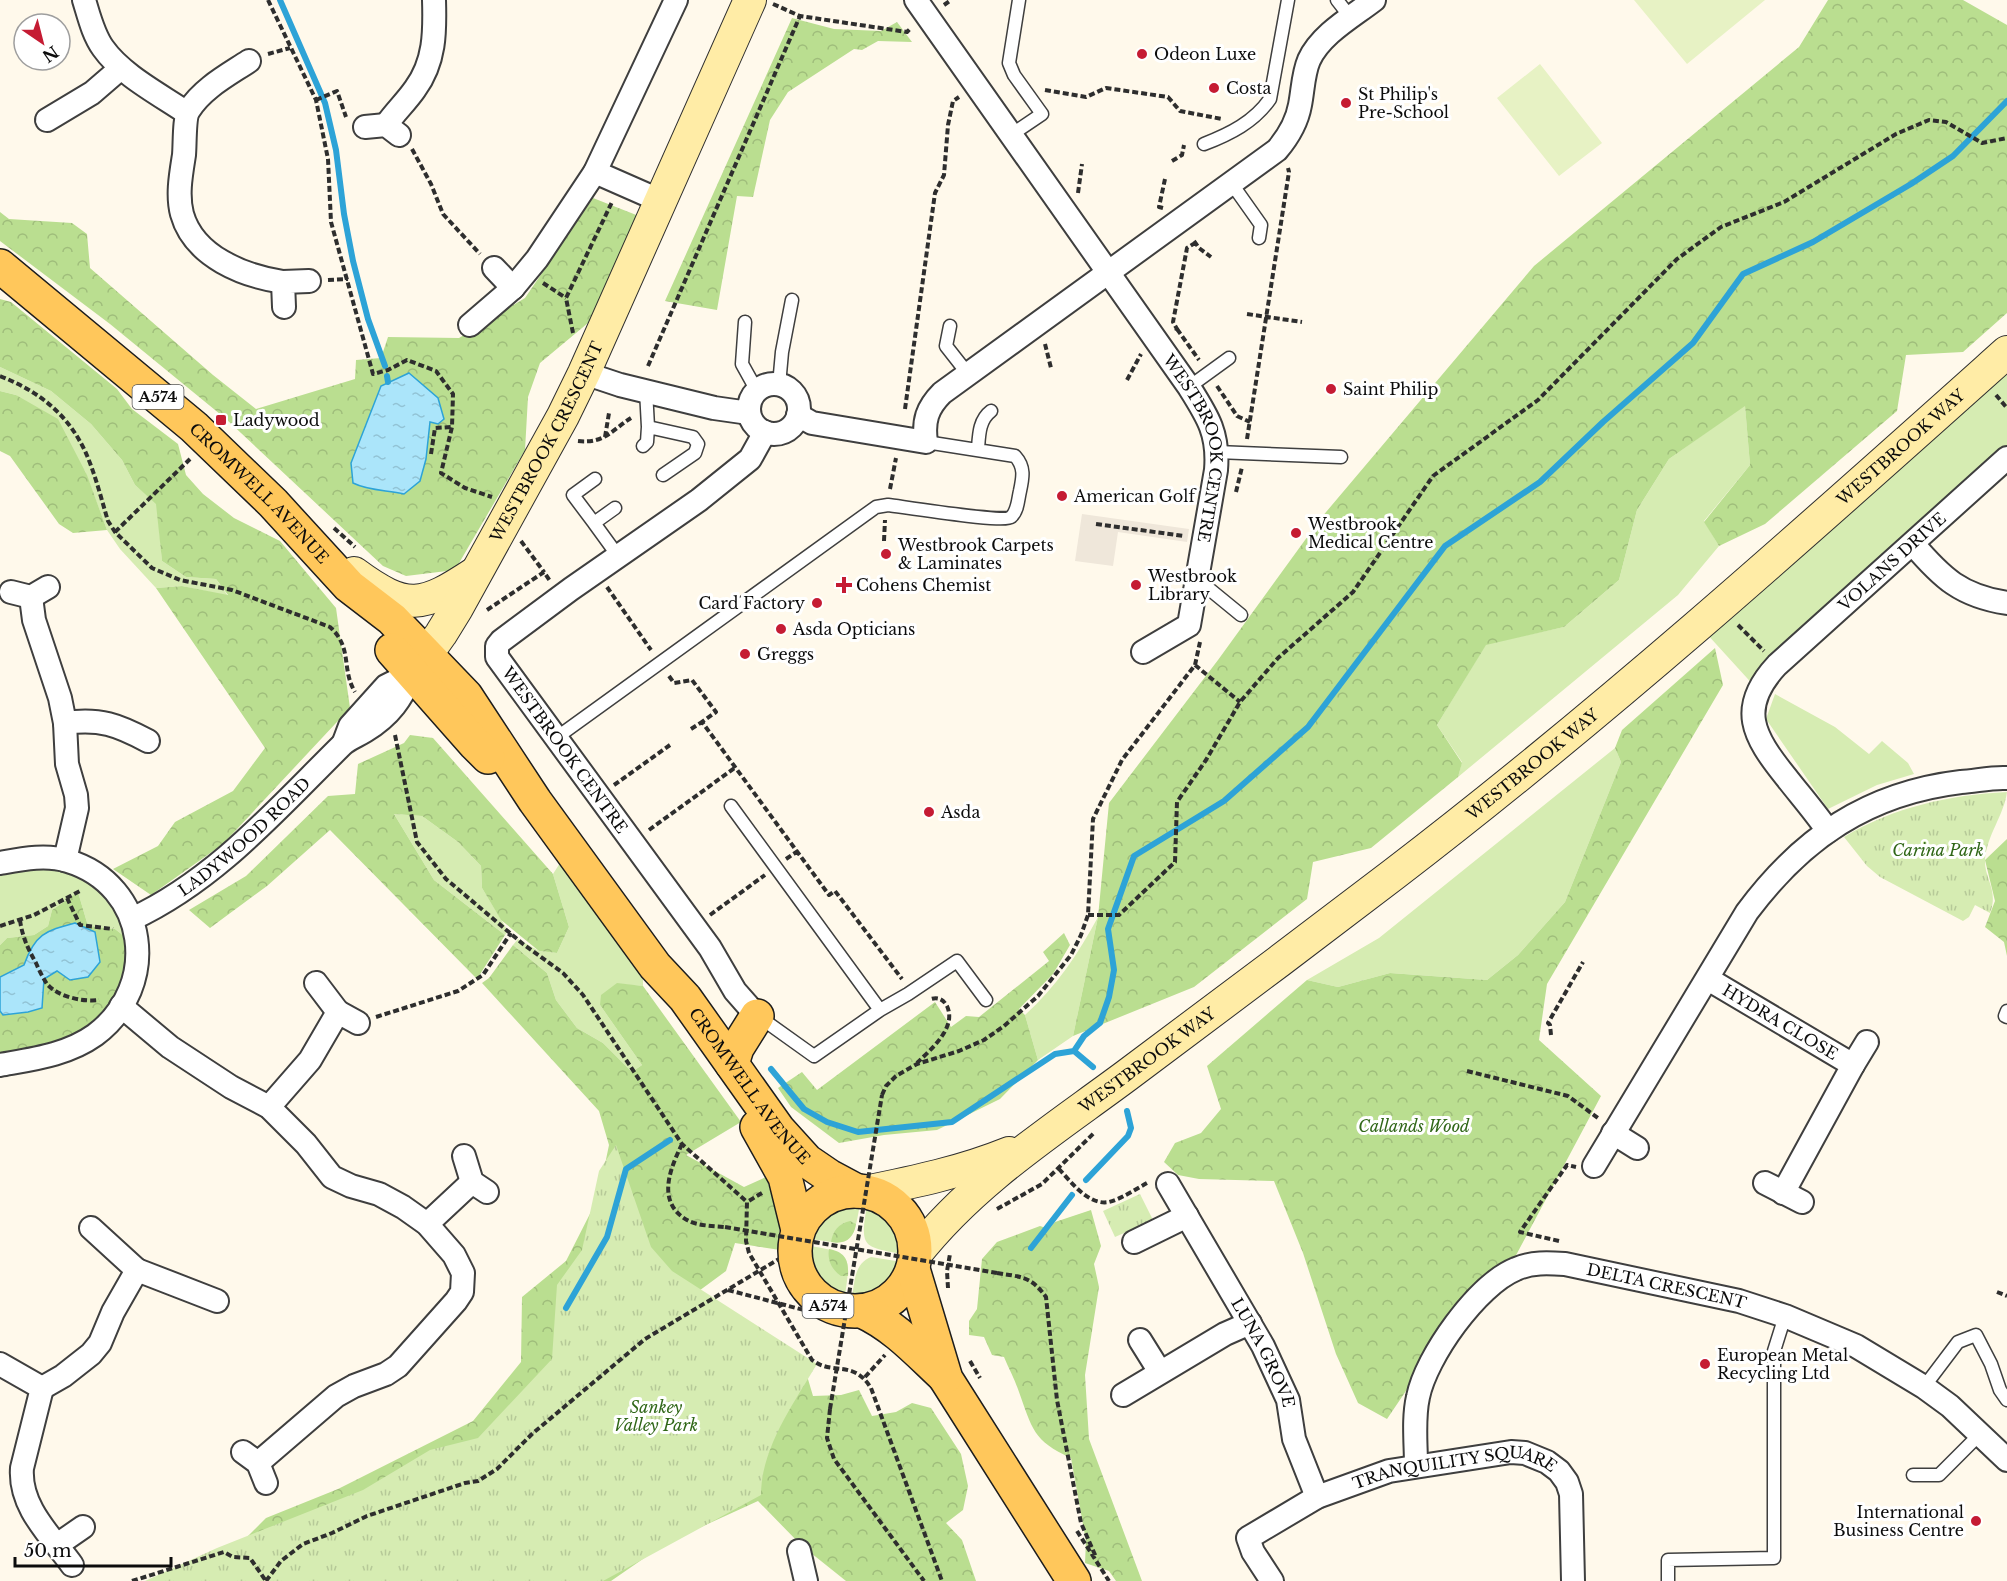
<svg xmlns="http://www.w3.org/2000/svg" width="2007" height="1581" viewBox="0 0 2007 1581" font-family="'Libre Baskerville',serif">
  <defs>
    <pattern id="forest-crowns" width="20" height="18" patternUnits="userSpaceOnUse" patternTransform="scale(1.5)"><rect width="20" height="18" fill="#bade90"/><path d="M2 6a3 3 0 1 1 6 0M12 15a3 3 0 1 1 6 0" fill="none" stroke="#9fbd7b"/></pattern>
    <pattern id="park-tufts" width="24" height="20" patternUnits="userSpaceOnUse" patternTransform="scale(1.5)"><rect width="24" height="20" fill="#d6ecb2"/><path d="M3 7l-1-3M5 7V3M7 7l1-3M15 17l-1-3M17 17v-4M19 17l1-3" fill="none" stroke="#b6c998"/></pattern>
    <pattern id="water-ripples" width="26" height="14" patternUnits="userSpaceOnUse" patternTransform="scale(1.5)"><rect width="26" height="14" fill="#abe5fa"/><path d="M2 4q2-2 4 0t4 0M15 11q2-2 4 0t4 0" fill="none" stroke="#92c3d5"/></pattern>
  </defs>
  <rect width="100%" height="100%" fill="#fff9eb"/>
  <path fill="#d6ecb2" d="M2007 352V463L1757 689 1706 633Z
    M0 367 51 391 91 424 122 460 135 485 157 504 162 561 186 577 216 579 228 596 182 586 156 588 120 549 107 530 85 471 16 395 0 391Z
    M1745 405 1750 465 1704 521 1719 546 1678 595 1458 777 1462 762 1437 725 1486 644 1564 627 1619 580 1637 510 1669 459Z
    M1775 694 1835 727 1869 754 1882 741 1908 763 1914 774 1877 785 1828 809 1766 719Z
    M1615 748 1621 762 1565 902 1518 955 1487 980 1390 973 1338 987 1307 980 1379 938Z
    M394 814 422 816 458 842 481 866 482 888 508 931 505 935 434 880Z
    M27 858 99 875 138 947 115 929 88 926 78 892 52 910 48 926 34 935 7 938 0 945V863Z
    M560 863 643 971V986L617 984 600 1005 642 1065 632 1072 603 1043 577 1028 556 1000 547 973 513 945 518 939 539 951 557 953 569 927 553 874Z
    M1098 917 1073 1036 1038 1060 1025 1015C1056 987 1078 954 1098 917Z
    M851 1204H860C853 1244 852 1246 812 1239 819 1219 831 1209 851 1204Z
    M867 1205C890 1212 903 1230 903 1254 862 1247 860 1247 867 1205Z
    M811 1246C851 1253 851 1255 845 1295 822 1288 810 1269 811 1246Z
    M871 1257 902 1262C893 1284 877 1297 852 1297 855 1281 854 1264 871 1257Z"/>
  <path fill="url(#forest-crowns)" d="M1828 0H1963L2007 25V313L1963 352 1906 355 1897 411 1765 524 1719 546 1704 522 1750 465 1745 406 1669 459 1637 510 1619 580 1564 627 1486 645 1437 725 1462 763 1458 777 1371 848 1313 862 1307 899 1194 987 1073 1036 1098 917 1109 803 1218 660 1321 518 1534 266 1799 47Z
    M792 18 834 29 881 31 897 22 912 42 878 41 862 50 854 49 788 92 770 120 753 197 737 196 717 310 665 301Z
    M593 198 644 218 588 323 540 363 528 397 525 450 455 570 406 576 383 566 226 419 110 324 0 241V212L9 219 72 223 87 234 90 268 213 375 256 409 355 379 356 360 381 358 388 337 459 338 525 298Z
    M0 299 11 302 117 389 132 409 178 444 186 475 203 494 234 518 280 541 336 608 350 708 223 844 151 895 113 869 158 846 175 822 233 791 265 748 156 588 182 586 228 595 216 579 186 577 162 561 156 504 135 485 122 460 91 424 51 391 0 367Z
    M0 391 16 395 58 419 87 475 107 530 73 533 59 524 10 456 0 451Z
    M1715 648 1723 685 1547 984 1539 1040 1601 1096 1498 1289 1437 1345 1387 1419 1358 1403 1336 1354 1303 1253 1274 1181 1199 1179 1178 1175 1164 1162 1175 1143 1201 1133 1221 1109 1207 1066 1307 980 1338 987 1390 973 1487 980 1518 955 1565 902 1621 762 1615 748 1622 730Z
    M410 735 433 738 553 874 569 927 557 953 539 951 501 920 482 888 481 866 458 842 422 816 394 814 434 880 505 935 477 979 330 830 267 886 210 928 189 910 246 876 328 796 355 794 358 764 404 743Z
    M2007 839V956L2004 942 1985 927 1995 901 1985 860Z
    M78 892 88 926 115 929 138 947 127 997 95 1035 0 1065V945L7 938 34 935 48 926 52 910Z
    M1064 933 1070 945 1053 974 1019 1009 1025 1015 1038 1060 1000 1099 937 1130 884 1135 839 1143 791 1107 778 1088 802 1072 817 1090 935 1002 951 1027 966 1016 979 1017 1049 961 1043 952Z
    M513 945 547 973 556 1000 577 1028 603 1043 632 1072 642 1065 600 1005 601 995 617 983 643 986 741 1122 686 1155 744 1187 766 1177 779 1218 780 1250 735 1243 726 1271 555 1397 478 1474 236 1548 266 1518 338 1489 473 1421 521 1362 522 1297 566 1261 598 1198 609 1145 599 1111 482 983 489 978Z
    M1091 1210 1101 1246 1094 1264 1099 1287 1085 1375 1089 1439 1142 1581H1116L1109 1571 1085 1563 1086 1541 1071 1458C1033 1441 1032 1428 1019 1392 1015 1380 1009 1369 1004 1357L992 1355 984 1337 969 1335V1321L977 1309 982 1259 997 1242 1040 1226 1049 1229 1055 1222Z
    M850 1221 856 1224C854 1238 845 1245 831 1242 833 1231 838 1224 850 1221Z
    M829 1249C845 1252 849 1260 848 1276H841C832 1270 827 1260 829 1249Z
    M805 1369 813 1396 841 1395 859 1390 872 1416 896 1412 912 1403 931 1408 961 1454 968 1486 963 1510 946 1523 962 1540 976 1581H846L801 1545 758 1501 666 1543 611 1581H424Z"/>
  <path fill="url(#park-tufts)" d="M2007 792C2004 815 1987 835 1985 859 1984 879 1999 890 1990 913L1975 905 1969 917 1963 921 1880 877 1867 866 1844 837C1894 807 1949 795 2007 792Z
    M616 1145 651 1247 672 1271 817 1364C794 1403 761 1448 761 1495L603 1581H145L217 1548 363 1490 430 1450 478 1438 552 1359 557 1285 582 1250 599 1171Z
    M1140 1194 1153 1220 1115 1237 1103 1211Z"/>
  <path fill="#e7f2c4" d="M1634 0H1765L1687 64Z
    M1540 64 1602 143 1559 176 1497 98Z"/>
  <path fill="#efe7da" d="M1082 514 1189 529 1187 542 1118 532 1113 566 1075 561Z"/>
  <path fill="url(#water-ripples)" stroke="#2da3d7" stroke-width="1.5" d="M409 373 438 398 444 419 438 424 430 422 426 459 420 481 404 494C387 490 369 491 353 483L351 463 381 386Z
    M75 923 95 932 100 962 88 977 70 980 57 971 44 979 42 1008 28 1012 3 1015 0 1011V977L24 965C35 934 45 931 75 923Z"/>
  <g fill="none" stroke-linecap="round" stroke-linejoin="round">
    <path stroke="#2da3d7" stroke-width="6" d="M280 0 325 103 336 150 344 214 353 261 368 319 385 366
      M387 376 388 382
      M1074 1051 1093 1067
      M771 1069 804 1109 827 1122 858 1132 952 1122 1055 1054 1074 1051 1084 1036 1100 1023 1109 997 1114 970 1108 929 1134 856 1224 801 1308 727 1445 546 1540 482 1603 422 1693 343 1743 274 1813 242 1911 184 1953 156 2007 101
      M1086 1180 1128 1136 1131 1128 1127 1111
      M1031 1248 1072 1195
      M566 1308 607 1237 626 1169 670 1140"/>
    <defs>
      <path id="lane" d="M1337 0 1351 18
        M1011 135 1042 114 1014 75 1009 63 1019 0
        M1204 144C1230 134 1254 122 1270 99L1288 0
        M1232 184 1261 225 1259 238
        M745 322 742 364 757 391
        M950 326 946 346 968 374
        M779 385 782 352 792 300
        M1189 387 1229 358
        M646 390 648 427 693 437 698 444 695 453 663 475
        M643 446 647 442 648 427
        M978 449C979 435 979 420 991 411
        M1217 452 1341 457
        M615 508 594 523 618 556
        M594 523 573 495 595 479
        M1197 579 1241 615
        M556 738 876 507 888 505C904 507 1004 523 1011 517 1018 511 1018 499 1020 491 1023 477 1025 467 1015 456L926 442
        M731 806 880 1010 814 1056 758 1016
        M880 1010 908 994 957 961 986 1000
        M2007 1011 2005 1016 2007 1017
        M1924 1387 1958 1342 1976 1335 1991 1364 2000 1390 2007 1400
        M1913 1475H1939L1980 1434
        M1668 1581V1560L1774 1558V1351L1785 1316"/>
      <g id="street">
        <path d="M84 0C89 16 93 34 103 48 122 75 159 94 187 113"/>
        <path id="s1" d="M916 0 1189 387C1208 417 1219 434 1216 470L1189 625 1143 652"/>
        <path d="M249 61C228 75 203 88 189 110 184 117 185 144 184 155 181 174 177 195 182 214 194 257 244 276 283 282"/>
        <path d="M47 120 92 93 121 68"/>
        <path d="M386 125C395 112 406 102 415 89 435 62 435 32 434 0"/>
        <path d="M365 127 386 125 399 135"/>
        <path d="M595 172 661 201"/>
        <path d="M513 288 537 259 595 172 676 0"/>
        <path d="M284 307 283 282 309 281"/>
        <path d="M470 325 513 288 494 268"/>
        <path d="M584 373 620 385 714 408 749 413"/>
        <circle cx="774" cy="409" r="25"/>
        <path d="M798 415 812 423 926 442C923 421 927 408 942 393L1277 150C1288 137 1297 122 1300 105 1303 90 1303 74 1309 60 1321 34 1352 17 1374 0"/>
        <path d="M1913 544C1942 578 1961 596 2007 603"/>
        <path d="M11 592 31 597 48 587"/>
        <path d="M31 597 34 620 60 698 65 723 67 764 76 795 77 808 65 860"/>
        <path d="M65 723C100 718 118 725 148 741"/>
        <path d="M344 742 350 726 386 686 414 672"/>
        <path id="s2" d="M1828 831C1815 812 1800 795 1786 777 1753 736 1737 708 1777 665L2007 458"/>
        <path d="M0 863C22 859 46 854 68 861 148 885 161 986 95 1035 67 1055 33 1059 0 1065"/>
        <path id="s3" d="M132 919C216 880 277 809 342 745 348 739 357 736 365 731 391 715 401 699 414 672"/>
        <path id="s4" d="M1708 979 1853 1065 1783 1193"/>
        <path d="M316 983 338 1012"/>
        <path d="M121 1006 170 1047 231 1087 269 1107 306 1144 332 1177 351 1186 379 1194 403 1207 427 1224 454 1255 463 1273 462 1292 456 1301 398 1366 386 1374 354 1386 336 1396 258 1463"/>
        <path d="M757 1016 735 991 710 948 497 657V646L501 641 571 589 699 500 750 459 765 432"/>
        <path d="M1853 1065 1867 1042"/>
        <path d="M269 1107 310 1060 338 1012 358 1023"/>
        <path d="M1613 1133 1637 1148"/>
        <path d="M464 1156 472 1182 487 1192"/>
        <path d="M1594 1166 1747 912C1802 838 1868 793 1961 782 1976 781 1992 777 2007 778"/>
        <path d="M1765 1183 1802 1202"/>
        <path id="s5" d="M1168 1184 1263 1346 1288 1400 1294 1439 1317 1497"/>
        <path d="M427 1224 472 1182"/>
        <path d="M1134 1242 1187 1216"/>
        <path d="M137 1270 217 1301"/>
        <path d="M1140 1340 1160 1372"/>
        <path d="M0 1364 42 1388 22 1468C19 1507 51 1536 72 1565"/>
        <path d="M42 1388 63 1376 91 1354 100 1343 113 1312 137 1270 91 1228"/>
        <path d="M1123 1395 1225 1334 1250 1323"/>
        <path d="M243 1452 258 1463 266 1483"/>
        <path id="s6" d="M1416 1466C1416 1443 1413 1419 1418 1397 1426 1357 1477 1285 1516 1269 1532 1262 1548 1263 1565 1264L1739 1301 1785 1316 1856 1346 1924 1387 1950 1406 2007 1460"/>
        <path d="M57 1545 83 1527"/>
        <path d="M799 1551 806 1581"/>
        <path id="s7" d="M1272 1581 1253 1552 1248 1538 1317 1497 1389 1471 1511 1452 1525 1453 1547 1462 1559 1471 1567 1482 1571 1494 1573 1581"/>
      </g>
      <g id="secondary">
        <path d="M354 573C407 612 422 608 475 573"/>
        <path id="s8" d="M414 672 441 634 457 608 563 416 584 373 750 0"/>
        <path d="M865 1192C914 1182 962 1172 1009 1153"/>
        <path id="s9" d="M915 1255C973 1181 1052 1131 1126 1076 1216 1009 1305 942 1394 874 1607 711 1807 531 2007 352"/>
      </g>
      <g id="primary">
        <path id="s10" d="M0 266 194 427 273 503 349 586 392 619 466 696 535 801 655 966 685 998 778 1129 807 1161 829 1176 857 1191"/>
        <path d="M392 650 475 744 488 757"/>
        <path d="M732 1064 737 1048 757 1016"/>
        <path d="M757 1127 785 1177 798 1230"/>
        <circle cx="855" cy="1251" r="60"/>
        <path d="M913 1269 946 1379 1074 1581"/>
        <path d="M862 1311C895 1326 919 1353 945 1377"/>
      </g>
    </defs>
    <use href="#lane" stroke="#3f3f3f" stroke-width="15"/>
    <use href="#street" stroke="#3f3f3f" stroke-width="26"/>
    <use href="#secondary" stroke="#2e2e2e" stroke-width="34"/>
    <use href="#primary" stroke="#1d1d1d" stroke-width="36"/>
    <path stroke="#2e2e2e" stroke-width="4" stroke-dasharray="6 3" stroke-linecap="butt" d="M268 0 316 100 328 159 331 222 373 374 388 370 407 360 436 371 453 394 452 427 441 473 465 488 492 497
      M773 4 800 16 907 32 910 29
      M944 5 951 0
      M268 54 290 48
      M1045 90 1086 97 1106 88 1168 97 1180 111 1222 119
      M316 100 337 91 346 117
      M412 149 431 184 443 214 480 254
      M1172 161 1182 155 1184 145
      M1078 193 1082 164
      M1163 208 1159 207 1165 179
      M1194 241 1199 248 1211 257
      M328 280 348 279
      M543 283 566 298
      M1247 314 1302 322
      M1177 329 1199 360
      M1176 331 1177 329 1173 322 1187 248 1195 243
      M573 333 566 298 612 202
      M1045 344 1051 368
      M648 366 800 16
      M0 376C38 391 67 413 85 451 95 473 101 498 108 521L115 532 152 568 180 580 232 590 330 627C353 648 341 669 355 692
      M1127 380 1141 354
      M1217 386 1237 416 1250 422
      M1996 395 2007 408
      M905 409 935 193 944 175 948 125 953 101 959 97
      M605 437 609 413
      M1247 439 1289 172 1288 168
      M578 441C604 444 612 430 631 418
      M431 454 435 428 452 427
      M890 489 896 458
      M1236 492 1242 467
      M1096 524 1184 536
      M334 528 355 547
      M115 532 190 459
      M521 541 544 572
      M884 541 885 520
      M607 587 651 650
      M487 610 544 572 550 581
      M1738 625 1764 651
      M1195 665 1240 702
      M669 676 674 683 692 680 716 712 702 722 829 895 835 891 902 979
      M691 729 702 722
      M395 735 417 842 446 879 523 944 563 973 583 995 682 1144 747 1202
      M614 785 670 745
      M649 830 736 767
      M786 859 798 851
      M67 898 80 925 113 929
      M710 915 765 875
      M1088 915H1119L1175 862 1177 802 1206 760 1240 702 1278 658 1353 592 1433 476 1538 400 1677 259 1721 227 1784 202 1896 134 1929 120 1946 122 1982 143 2007 138
      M20 920C22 936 28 949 36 963 39 970 43 978 47 984 58 997 83 1002 99 1000
      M0 926 34 915 82 890
      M376 1017 458 991 483 975 511 933
      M1551 1035 1550 1025 1548 1023 1583 962
      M917 1063C931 1049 957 1028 947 1006 943 999 938 997 931 999
      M1467 1071 1568 1096 1598 1118
      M882 1095 886 1086 896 1076 917 1064 959 1051 984 1040 1004 1026 1038 996 1071 955 1081 935 1088 915 1093 819 1122 760 1195 665 1200 642
      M682 1144C670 1169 656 1202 687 1220 697 1226 714 1226 725 1227
      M1059 1169C1071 1182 1089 1206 1109 1202 1121 1199 1136 1189 1147 1183
      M762 1193 747 1202 746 1241 749 1253 812 1360C833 1376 853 1359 871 1388L942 1581
      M997 1209 1042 1184 1094 1133
      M1559 1241 1520 1232 1567 1165 1576 1167
      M997 1273C1021 1277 1031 1276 1046 1297L1057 1400 1081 1523 1096 1557
      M948 1288 947 1271 950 1254
      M728 1290 819 1314 837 1312
      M1997 1292 2007 1296
      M970 1361 980 1378
      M865 1377 885 1355
      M830 1409 827 1438 834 1459 924 1581
      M1077 1531 1109 1581
      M132 1581 224 1552 233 1557 250 1558 266 1581
      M266 1581 281 1561 303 1544 332 1533 367 1516 465 1483 478 1481 497 1469 532 1434 645 1339 789 1253"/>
    <use href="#lane" stroke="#fff" stroke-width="12"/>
    <use href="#street" stroke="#fff" stroke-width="22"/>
    <use href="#secondary" stroke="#ffeca6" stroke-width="32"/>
    <use href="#primary" stroke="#ffc75b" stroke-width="33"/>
    <path stroke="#2e2e2e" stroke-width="4" stroke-dasharray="6 3" stroke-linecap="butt" d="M725 1227 997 1273
      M830 1409 882 1095"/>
  </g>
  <g fill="#c51b33" stroke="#fff" stroke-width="2">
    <circle cx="1142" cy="54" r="6"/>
    <circle cx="1214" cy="88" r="6"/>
    <circle cx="1346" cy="103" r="6"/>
    <circle cx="1331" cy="389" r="6"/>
    <rect x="215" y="414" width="12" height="12" rx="3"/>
    <circle cx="1062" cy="496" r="6"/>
    <circle cx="1296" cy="533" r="6"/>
    <circle cx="886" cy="554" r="6"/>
    <path d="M841 576h6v6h6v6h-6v6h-6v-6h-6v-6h6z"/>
    <circle cx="1136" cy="585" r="6"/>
    <circle cx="817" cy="603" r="6"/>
    <circle cx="781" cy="629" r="6"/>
    <circle cx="745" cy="654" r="6"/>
    <circle cx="929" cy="812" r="6"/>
    <circle cx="1705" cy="1364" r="6"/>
    <circle cx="1976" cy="1521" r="6"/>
  </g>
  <g text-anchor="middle" stroke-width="6" stroke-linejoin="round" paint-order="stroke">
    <g fill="#fff" stroke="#555" stroke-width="1.5">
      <rect x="132.5" y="385" width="51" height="24" rx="4.5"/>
      <rect x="802.5" y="1294" width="51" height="24" rx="4.5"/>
    </g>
    <g font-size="15" font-weight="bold" fill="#0c0c0c">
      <text x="158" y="402">A574</text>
      <text x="828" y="1311">A574</text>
    </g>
    <g font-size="16" fill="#0c0c0c" stroke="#fff" text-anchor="start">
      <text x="1154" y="60">Odeon Luxe</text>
      <text x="1226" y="94">Costa</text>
      <text x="1358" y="100">St Philip's<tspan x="1358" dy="18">Pre-School</tspan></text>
      <text x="1343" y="395">Saint Philip</text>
      <text x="233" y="426">Ladywood</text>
      <text x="1074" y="502">American Golf</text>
      <text x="1308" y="530">Westbrook<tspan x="1308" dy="18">Medical Centre</tspan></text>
      <text x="898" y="551">Westbrook Carpets<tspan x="898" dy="18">&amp; Laminates</tspan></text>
      <text x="1148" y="582">Westbrook<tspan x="1148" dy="18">Library</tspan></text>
      <text x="856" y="591">Cohens Chemist</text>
      <text x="805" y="609" text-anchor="end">Card Factory</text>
      <text x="793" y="635">Asda Opticians</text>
      <text x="757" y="660">Greggs</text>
      <text x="941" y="818">Asda</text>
      <text x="1717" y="1361">European Metal<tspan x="1717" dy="18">Recycling Ltd</tspan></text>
      <text x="1964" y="1518" text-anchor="end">International<tspan x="1964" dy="18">Business Centre</tspan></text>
    </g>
    <g font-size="16" fill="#0c0c0c" stroke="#fff">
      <text dy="6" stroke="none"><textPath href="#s8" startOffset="266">WESTBROOK CRESCENT</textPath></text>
      <text dy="6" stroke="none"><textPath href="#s9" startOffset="1276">WESTBROOK WAY</textPath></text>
      <text dy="6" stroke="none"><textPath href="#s1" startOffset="536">WESTBROOK CENTRE</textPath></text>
      <text dy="6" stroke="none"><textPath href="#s10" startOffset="345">CROMWELL AVENUE</textPath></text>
      <text dy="6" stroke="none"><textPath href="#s2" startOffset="351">VOLANS DRIVE</textPath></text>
      <text transform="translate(565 750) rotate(54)" y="6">WESTBROOK CENTRE</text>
      <text dy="6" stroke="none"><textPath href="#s9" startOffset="790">WESTBROOK WAY</textPath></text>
      <text dy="6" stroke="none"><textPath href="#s3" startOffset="140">LADYWOOD ROAD</textPath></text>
      <text dy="6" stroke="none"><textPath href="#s4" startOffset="84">HYDRA CLOSE</textPath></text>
      <text dy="6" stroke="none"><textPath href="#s9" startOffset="304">WESTBROOK WAY</textPath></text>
      <text dy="6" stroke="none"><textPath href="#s10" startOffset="1118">CROMWELL AVENUE</textPath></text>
      <text dy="6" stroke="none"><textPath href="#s6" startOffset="388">DELTA CRESCENT</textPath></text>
      <text dy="6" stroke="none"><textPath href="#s5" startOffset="194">LUNA GROVE</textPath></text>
      <text dy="6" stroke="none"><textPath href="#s7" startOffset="273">TRANQUILITY SQUARE</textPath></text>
    </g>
    <g font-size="16" font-style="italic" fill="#306718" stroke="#fff">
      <text x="1938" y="856">Carina Park</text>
      <text x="1414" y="1132">Callands Wood</text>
      <text x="656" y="1413">Sankey<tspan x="656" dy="18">Valley Park</tspan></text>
    </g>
  </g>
  <g transform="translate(42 42) rotate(145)"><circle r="28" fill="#ffffff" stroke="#9e9e9e" stroke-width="1.5"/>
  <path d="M0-4.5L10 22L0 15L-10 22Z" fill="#c51b33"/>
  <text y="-9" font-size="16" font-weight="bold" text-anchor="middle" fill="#0c0c0c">N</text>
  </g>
  <path d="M15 1557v9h156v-9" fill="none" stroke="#0c0c0c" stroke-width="3"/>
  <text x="24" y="1557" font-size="18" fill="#0c0c0c" stroke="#ffffff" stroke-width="4.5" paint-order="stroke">50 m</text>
</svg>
